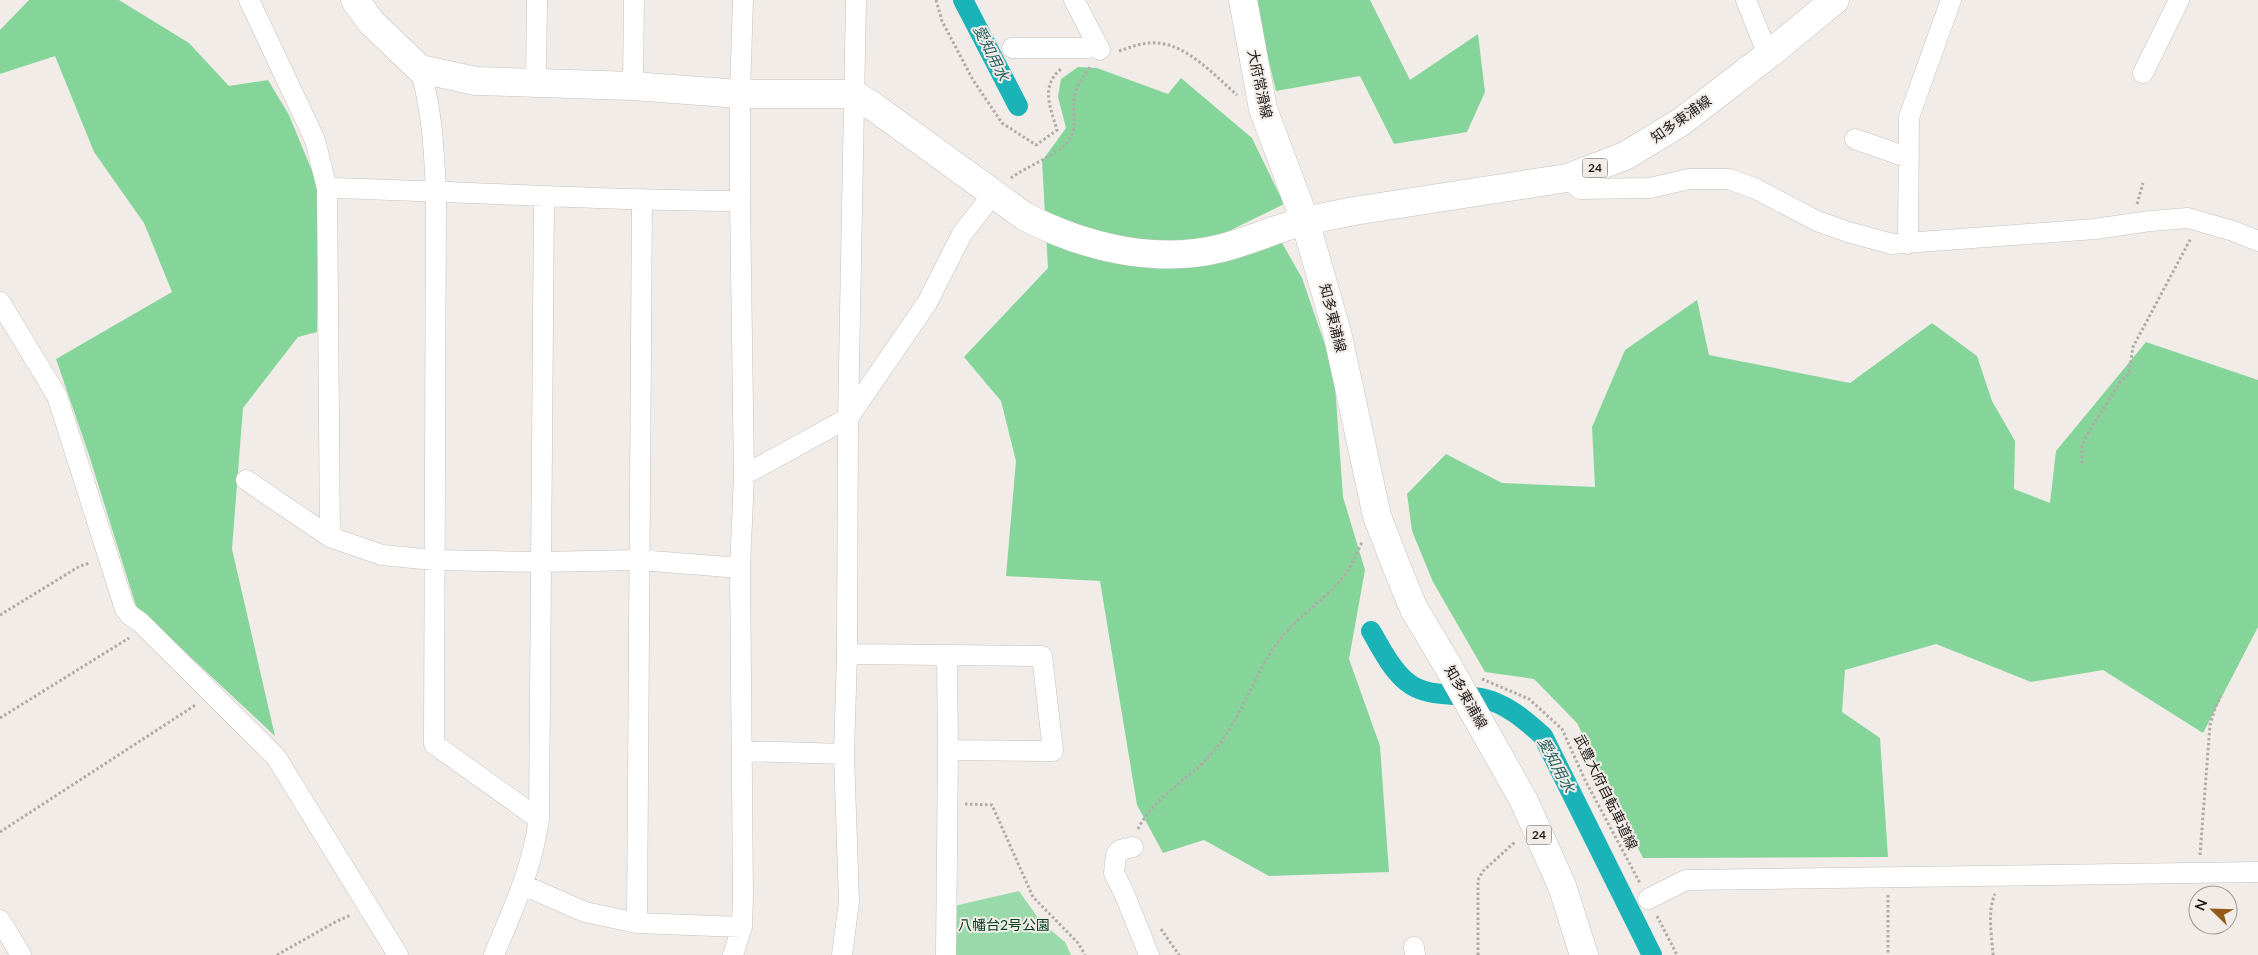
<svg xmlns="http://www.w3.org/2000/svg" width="2258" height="955" viewBox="0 0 2258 955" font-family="Lato,'Noto Sans JP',sans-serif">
  <rect width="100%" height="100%" fill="#f2ece8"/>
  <path fill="#98daa9" d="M1019 891 1041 922 1065 942 1071 955H955L954 906Z"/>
  <path fill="#85d59b" d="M29 0H119L189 43 229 86 268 80 289 115 319 188 317 332 298 337 243 408 232 549 275 736 136 606 89 455 56 359 172 292 144 223 94 152 55 56 0 74V30Z
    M1254 0H1370L1410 80 1478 34 1485 92 1467 132 1394 144 1360 76 1276 91Z
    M1078 67 1097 68 1168 94 1181 78 1252 138 1284 204 1227 232 1237 253 1282 243 1302 278 1334 371 1343 497 1365 570 1349 659 1380 746 1389 872 1269 876 1204 840 1163 853 1137 805 1100 581 1006 576 1016 461 1001 401 964 357 1048 268 1042 161 1066 128 1058 97 1061 79Z
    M1697 300 1709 355 1850 383 1932 323 1977 356 1992 401 2015 441 2014 489 2050 503 2056 451 2146 342 2258 380V627L2203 733 2103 670 2031 682 1936 644 1845 670 1842 712 1880 738 1888 857 1643 858 1577 723 1534 679 1485 672 1433 582 1412 531 1407 494 1446 454 1502 483 1595 487 1592 427 1625 350Z"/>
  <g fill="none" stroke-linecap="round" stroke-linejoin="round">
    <path stroke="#1ab3b8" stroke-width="20" d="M963 0 1018 106
      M1371 631C1381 648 1391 669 1407 682 1426 698 1458 693 1481 698 1506 703 1525 720 1543 736L1652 955"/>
    <defs>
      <path id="street" d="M249 0 315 140 327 188 330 537 382 555 434 560 540 562 639 560 740 568
        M1074 0 1100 50
        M1746 0 1768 55
        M1012 48H1088L1097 44
        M420 69C432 109 434 149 436 191L434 744 539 819
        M2143 73 2179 0
        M536 84 537 0
        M633 86 634 0
        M1855 139 1909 158
        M1567 178 1580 189 1650 188 1689 179H1729L1756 189 1817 221 1848 232 1892 244 2095 229 2150 221 2188 218 2233 231 2258 241
        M327 188C464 191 602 201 740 201
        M642 201 637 923 742 927
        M1908 244 1909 117 1951 0
        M0 302 57 396 125 609 130 615 140 622 276 757 398 955
        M744 475 848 418 927 303 962 234 993 194
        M246 480 330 537
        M847 654 1042 656 1053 751 948 750 946 955
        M947 655 948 750
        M742 751 844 754
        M1133 847 1120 850 1116 855 1114 873 1124 893 1149 955
        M523 885 585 912 637 923
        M1648 899 1686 880 2258 872
        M0 920 21 955
        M1414 947 1415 955
        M494 955C513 909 532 869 539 819L544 197
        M733 955 742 927 743 896 740 568 744 475 740 201V94L743 0
        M842 955 849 902 844 754 847 654 848 418 856 0"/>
      <path id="secondary" d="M355 0 371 22 420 69 476 81 633 86 740 94H853L874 107 1024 216C1083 247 1156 265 1222 248 1250 241 1277 228 1305 221L1263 109 1243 0"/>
      <path id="primary" d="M1584 955 1562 886 1524 801 1448 666 1414 609 1397 568 1377 516 1337 332 1305 221 1354 211 1567 178 1625 156 1681 122 1768 55 1835 0"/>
    </defs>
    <use href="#street" stroke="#c5c0bc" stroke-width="21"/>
    <use href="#secondary" stroke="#c5c0bc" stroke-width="29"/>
    <use href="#primary" stroke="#c5c0bc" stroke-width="29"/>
    <path stroke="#afaaa7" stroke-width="3" stroke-dasharray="2.5 2.5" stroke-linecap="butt" d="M936 0 942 21 973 80 1002 123 1036 145 1057 130C1050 106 1040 86 1062 68
      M1119 51C1131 47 1143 42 1156 43 1187 44 1215 76 1237 95
      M1011 178C1027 166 1060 154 1069 140 1078 127 1072 112 1074 98 1076 86 1084 77 1090 67
      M2137 204 2143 183
      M2082 463V446L2089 431 2121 381 2129 374 2133 347 2191 238
      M0 615 80 566 90 563
      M1482 679 1529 699 1562 729 1585 780 1640 883
      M0 718 129 638
      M965 804 992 805 1033 897 1078 943 1085 955
      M1138 829C1155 795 1190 780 1214 751 1241 719 1253 677 1277 643 1296 617 1324 601 1344 576 1352 566 1356 554 1362 542
      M0 832 197 704
      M2200 855 2210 725 2215 708 2221 696
      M1888 895V955
      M1657 916 1677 955
      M1161 929 1179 955
      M277 955 337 921 351 915
      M1478 955V880L1483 871 1515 842
      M1993 955C1992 937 1987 911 1995 894"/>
    <use href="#street" stroke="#fff" stroke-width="20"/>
    <use href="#secondary" stroke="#fff" stroke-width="28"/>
    <use href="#primary" stroke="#fff" stroke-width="28"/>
  </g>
  <g text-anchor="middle" stroke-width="4" stroke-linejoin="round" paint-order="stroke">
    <g fill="#f2ece8" stroke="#5b5856" stroke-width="1">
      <rect x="1582.5" y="158.5" width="25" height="19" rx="4"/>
      <rect x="1526.5" y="825.5" width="25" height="19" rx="4"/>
    </g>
    <g font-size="12" font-weight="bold" fill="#1a1817">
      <text x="1595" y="172">24</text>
      <text x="1539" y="839">24</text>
    </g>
    <g font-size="14" fill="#1a1817" stroke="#f2ece8">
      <text transform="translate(1260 84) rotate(78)" y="5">大府常滑線</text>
      <text transform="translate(1681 119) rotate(-35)" y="5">知多東浦線</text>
      <text transform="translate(1333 318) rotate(76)" y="5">知多東浦線</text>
      <text transform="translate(1466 697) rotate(60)" y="5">知多東浦線</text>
      <text transform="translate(1606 792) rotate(64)" y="5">武豊大府自転車道線</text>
    </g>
    <g font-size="14" fill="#00401c" stroke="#f2ece8">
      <text x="1004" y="930">八幡台2号公園</text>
    </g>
    <g font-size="15" font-style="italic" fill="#275f60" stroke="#f2ece8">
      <text transform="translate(991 53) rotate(63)" y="5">愛知用水</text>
      <text transform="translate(1556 765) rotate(62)" y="5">愛知用水</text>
    </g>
  </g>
  <g transform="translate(2213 910) rotate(293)"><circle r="24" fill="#f2ece8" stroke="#9c9794"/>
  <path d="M0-4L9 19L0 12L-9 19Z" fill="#945a17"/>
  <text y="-8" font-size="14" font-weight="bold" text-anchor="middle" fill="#1a1817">N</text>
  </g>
</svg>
